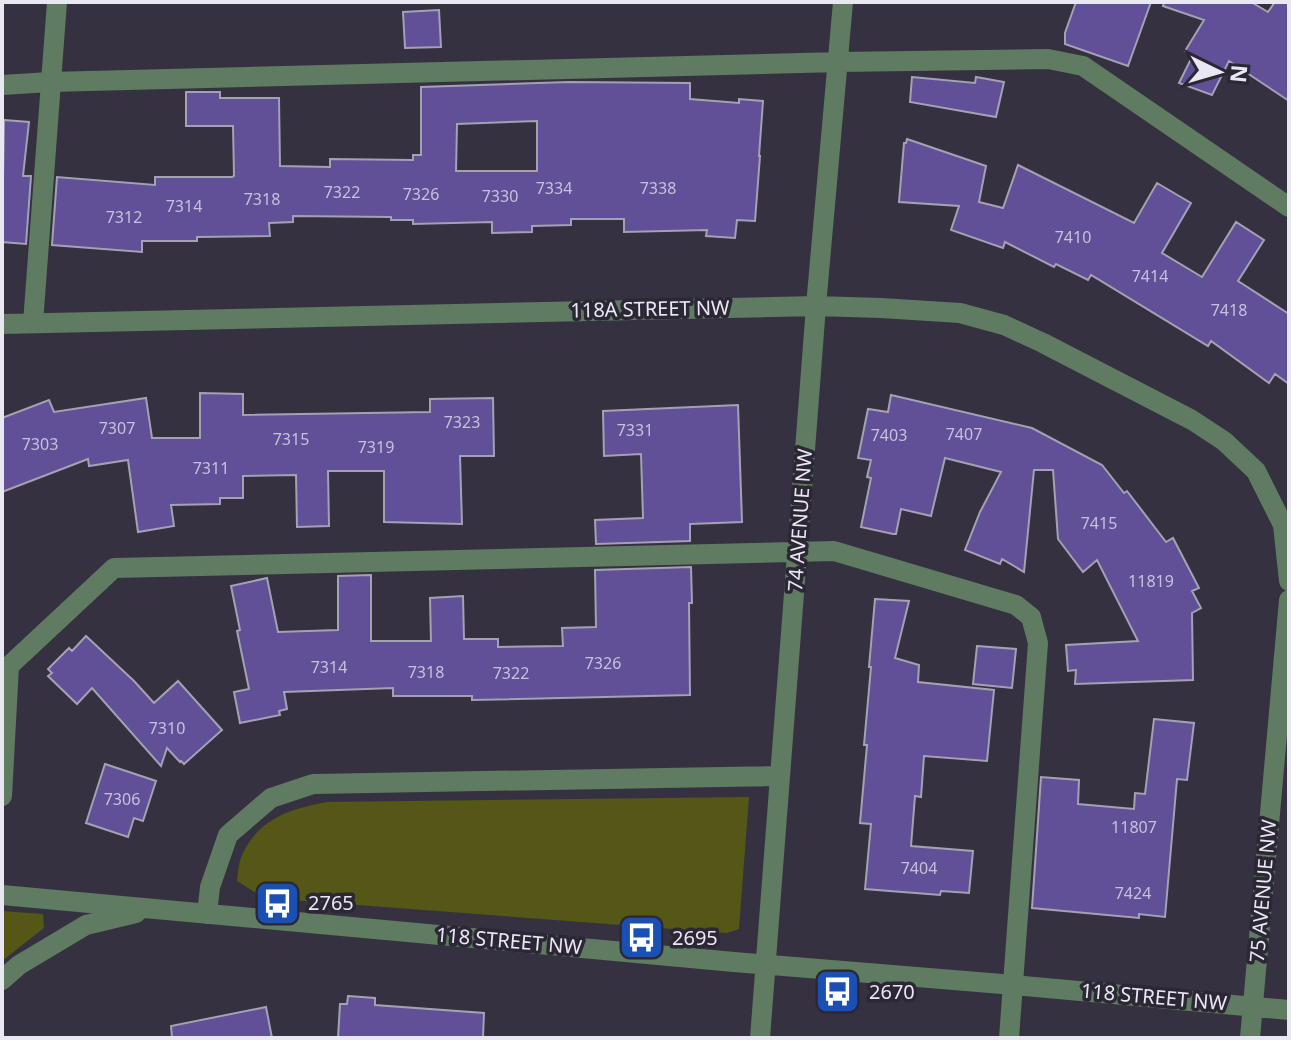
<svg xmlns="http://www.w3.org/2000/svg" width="1291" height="1040" viewBox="0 0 1291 1040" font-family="'Noto Sans',sans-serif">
  <rect width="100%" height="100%" fill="#353140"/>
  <path fill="#545715" d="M749 797 739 929 727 933 264 898 237 881C238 871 239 859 244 851 262 817 291 809 327 802Z
    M2 911 43 914 44 928 2 961Z"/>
  <path fill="#614f97" stroke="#a4a1b3" stroke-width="2" fill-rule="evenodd" d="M1076 2H1151L1128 66 1065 44V33Z
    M1164 2H1251L1268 12 1275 2H1289V101L1229 61 1212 95 1179 83 1193 55 1185 51 1204 20 1163 6Z
    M439 10 441 47 405 48 403 12Z
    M912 77 975 83 976 77 1004 82 996 117 910 102Z
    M569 82 690 83V99L739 103V99L763 101 759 156H760L755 221 737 220 735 238 706 236 707 230 624 232V219H571V225L532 226V232L492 233V222L413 224V220H391V217L293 216V222L269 223 270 236 197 237V241H142V252L52 245 57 177 155 185V177H232L234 176 233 126H186V92H220V98H279L280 166 330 167V159L413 160V155H421V87ZM537 121V171H456L457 124Z
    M4 120 29 122 23 176H31L26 244 2 242Z
    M907 139 986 166 979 202 1003 208 1018 165 1134 223 1157 183 1191 203 1162 253 1202 277 1236 222 1264 240 1238 281 1289 314V384L1275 374 1269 383 1211 341 1208 346 1091 275 1088 280 1056 264 1054 267 1005 242 1003 248 951 230 959 206 899 202 904 143H906Z
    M200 393 243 394V415L430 412V399L493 398 494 456H460L462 524 384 522V471H328L329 526 297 527 296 475 243 476V498H220V504L171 505 174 526 138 532 128 460 89 466 88 459 2 492V418L49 400 54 412 146 398 152 438H200Z
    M891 395 1032 428 1102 465 1124 493 1127 491 1166 542 1173 538 1199 588 1192 591 1201 608 1192 613 1193 680 1075 684 1076 670 1068 671 1066 645 1138 641 1097 560 1083 572 1058 539 1053 470H1034L1024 572 1002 559 1000 564 965 550 980 512 1001 472 945 458 931 516 901 509 896 534H893L861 527 871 478 867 477 871 460 858 458 868 409 888 412Z
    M738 405 742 522 690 524V541L596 544 595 520 643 518 641 454 604 456 603 411Z
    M691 567 692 603H689L690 695 472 700V696H393V688L284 692 287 709 279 711 280 715 240 723 234 692 249 689 237 631 240 630 231 586 267 578 278 632 338 630V576L371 575V641H431L430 598 463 596 464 639H498V647L563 646 562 628 596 627 595 570Z
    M875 599 909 601 895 658 919 665 918 682 994 690 987 761 924 756 921 797 915 796 911 846 973 851 969 893 941 891 940 895 865 889 871 824 860 823 867 745H864L871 667H869Z
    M86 636 134 681 154 703 178 681 222 730 184 764 181 761 180 762 167 748 161 766 92 688 77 704 48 676 52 673 48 669 69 648 72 651Z
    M977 646 1016 649 1012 688 973 684Z
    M1154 719 1194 723 1187 780 1177 779 1165 917 1139 914V918L1032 908 1041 777 1079 780 1078 804 1134 809 1135 793 1145 794Z
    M105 764 156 781 143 821 134 818 128 837 86 823Z
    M348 996 375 998V1005L484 1013 483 1038H338L340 1004H347Z
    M266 1007 272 1038H172L171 1026Z"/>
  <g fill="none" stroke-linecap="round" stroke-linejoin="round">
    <path stroke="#5f7b61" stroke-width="20" d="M2 85 50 82 839 62 1048 59 1083 66 1289 207
      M33 323 57 2
      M2 324 816 306 881 308 960 313 1004 325 1043 343 1192 420 1224 441 1256 471 1283 525 1289 581
      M2 796 9 666 114 568 834 551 1016 605 1031 617 1038 643 1009 1038
      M2 895 734 962 1014 985 1289 1010
      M207 914 210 887 228 835 271 798 313 784 779 776
      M2 980 19 965 86 925 136 913
      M760 1038 816 306 843 2
      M1250 1038 1289 600"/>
  </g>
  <defs>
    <symbol id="bus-square" viewBox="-11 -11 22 22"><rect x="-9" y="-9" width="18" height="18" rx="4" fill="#1a4fb4" stroke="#2b2735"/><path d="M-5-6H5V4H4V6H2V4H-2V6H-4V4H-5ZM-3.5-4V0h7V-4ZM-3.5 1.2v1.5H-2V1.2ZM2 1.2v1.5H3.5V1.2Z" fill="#fff"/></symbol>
  </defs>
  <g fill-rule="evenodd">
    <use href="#bus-square" x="252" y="878" width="51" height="51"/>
    <use href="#bus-square" x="616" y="912" width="51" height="51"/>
    <use href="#bus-square" x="812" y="966" width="51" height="51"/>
  </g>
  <g text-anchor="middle" stroke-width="7" stroke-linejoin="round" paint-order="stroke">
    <g font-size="16" fill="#c7c1da">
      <text x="554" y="194">7334</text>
      <text x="658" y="194">7338</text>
      <text x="342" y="198">7322</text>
      <text x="421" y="200">7326</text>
      <text x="500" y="202">7330</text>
      <text x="262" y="205">7318</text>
      <text x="184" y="212">7314</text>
      <text x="124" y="223">7312</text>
      <text x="1073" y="243">7410</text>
      <text x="1150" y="282">7414</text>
      <text x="1229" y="316">7418</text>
      <text x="462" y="428">7323</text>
      <text x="117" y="434">7307</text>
      <text x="635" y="436">7331</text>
      <text x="964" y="440">7407</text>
      <text x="889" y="441">7403</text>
      <text x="291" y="445">7315</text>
      <text x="40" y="450">7303</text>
      <text x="376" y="453">7319</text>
      <text x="211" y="474">7311</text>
      <text x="1099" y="529">7415</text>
      <text x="1151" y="587">11819</text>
      <text x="603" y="669">7326</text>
      <text x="329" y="673">7314</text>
      <text x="426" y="678">7318</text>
      <text x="511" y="679">7322</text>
      <text x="167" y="734">7310</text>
      <text x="122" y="805">7306</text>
      <text x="1134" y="833">11807</text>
      <text x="919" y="874">7404</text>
      <text x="1133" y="899">7424</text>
    </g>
    <g font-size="20" fill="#e9e7f1" stroke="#2b2735">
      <text transform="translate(650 309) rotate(-1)" y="7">118A STREET NW</text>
      <text transform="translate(800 520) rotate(-86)" y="7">74 AVENUE NW</text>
      <text transform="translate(1263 891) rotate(-85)" y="7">75 AVENUE NW</text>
      <text transform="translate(509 941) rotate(5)" y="7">118 STREET NW</text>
      <text transform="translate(1154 997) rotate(5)" y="7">118 STREET NW</text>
    </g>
    <g font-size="20" fill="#e9e7f1" stroke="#2b2735" text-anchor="start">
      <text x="308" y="910">2765</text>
      <text x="672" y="945">2695</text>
      <text x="869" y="999">2670</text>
    </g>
  </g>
  <rect width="1291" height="1040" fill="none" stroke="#e9e7f1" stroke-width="8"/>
  <g transform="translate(1219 72) rotate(95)" stroke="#2b2735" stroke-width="6" paint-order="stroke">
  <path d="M0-6L14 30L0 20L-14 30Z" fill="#e9e7f1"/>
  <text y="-12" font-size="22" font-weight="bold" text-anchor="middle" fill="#e9e7f1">N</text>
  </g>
</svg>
